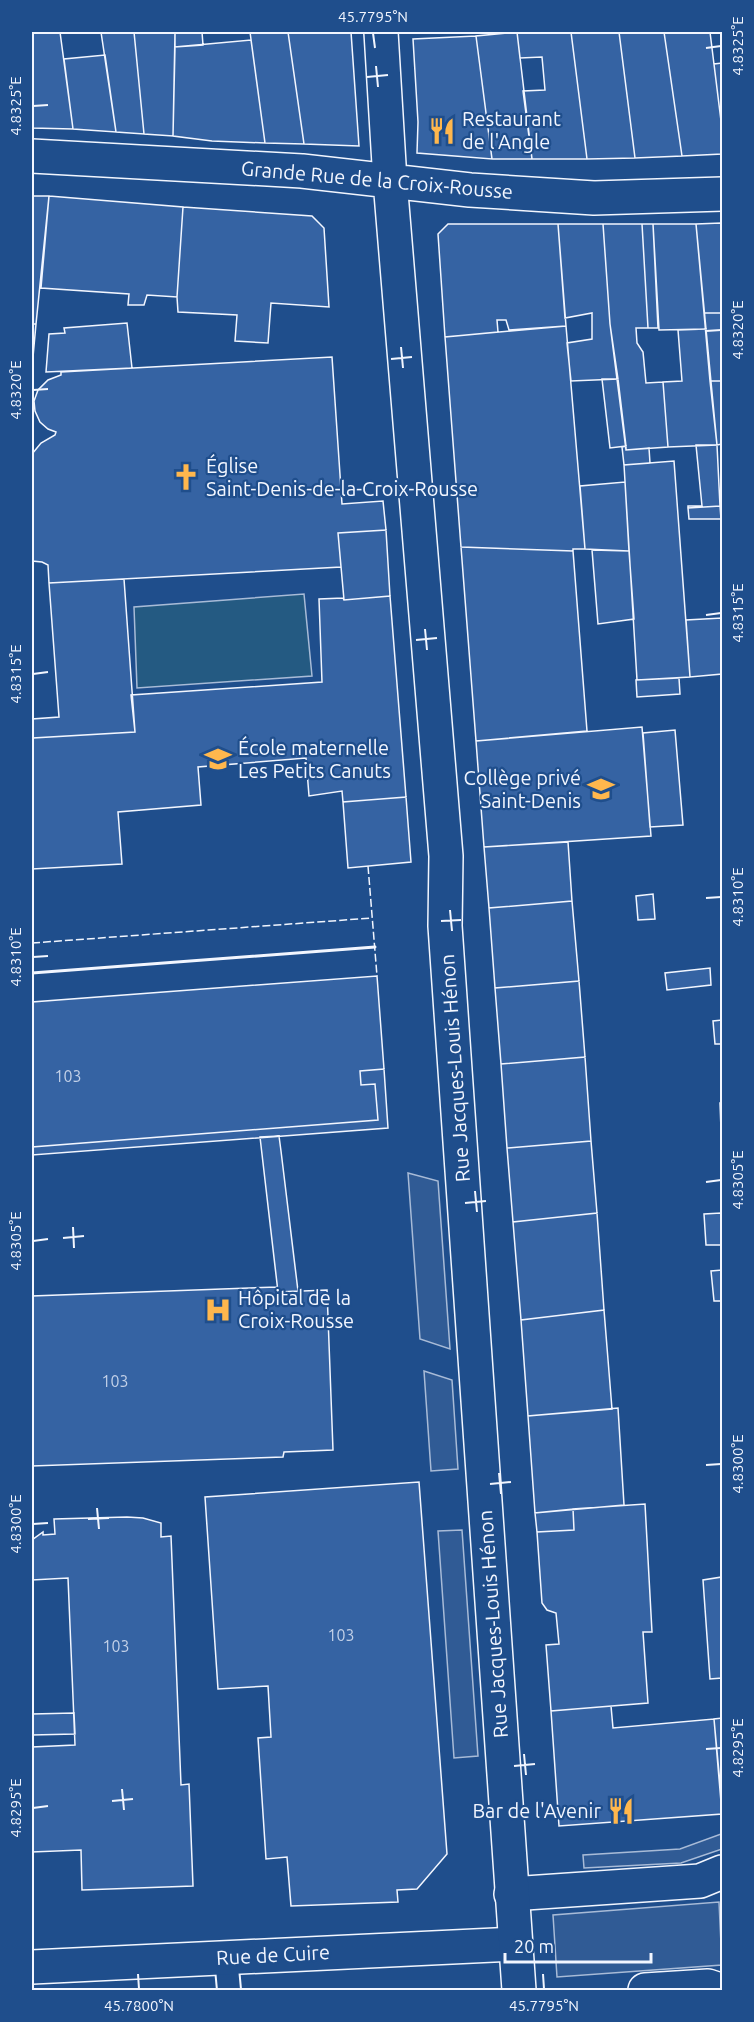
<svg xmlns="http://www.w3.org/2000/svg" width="754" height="2022" viewBox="0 0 754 2022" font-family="Ubuntu,sans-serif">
  <rect width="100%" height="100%" fill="#1f4e8c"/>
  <path fill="#245a82" stroke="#a8bbd7" stroke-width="1.5" d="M304 594 312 676 137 688 134 607Z"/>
  <path fill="#305b95" stroke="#a8bbd7" stroke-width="1.5" d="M408 1173 438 1181 450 1349 420 1339Z
    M424 1371 452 1380 458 1469 431 1471Z
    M462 1530 478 1756 454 1758 438 1531Z
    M721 1834 722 1849 681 1863 584 1868 583 1855 680 1849Z
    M719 1902 722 1965 557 1977 553 1915Z"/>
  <path fill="#3563a3" stroke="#f2f6ff" stroke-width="1.5" d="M32 32H60L73 129 32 128Z
    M101 32H134L144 134 116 132Z
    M134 32H175L173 136 144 134Z
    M175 32H202L203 45 175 47Z
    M250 32H288L304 144 265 143Z
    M288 32H351L359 146 304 144Z
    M517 32 532 159H492L476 36Z
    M517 32H571L587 159H532L523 91 545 90 542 57 520 58Z
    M571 32H619L635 158 587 159Z
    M619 32H664L682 156 635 158Z
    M664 32H710L722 129V154L682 156Z
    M476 36 492 159 417 153 418 122 413 39Z
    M251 40 265 143 212 141 173 136 175 47Z
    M105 55 116 132 73 129 64 59Z
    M722 63V129L714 64Z
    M32 196H49L36 324H32Z
    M49 196 183 207 177 297 147 295 144 305H128L129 294 41 288Z
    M183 207 312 216 324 228 329 307 271 303 268 343 235 341 237 315 178 312 177 297Z
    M721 223 722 313H704L696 224Z
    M448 224H558L566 326 509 330 506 320H497L498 332 445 337 438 234Z
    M558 224H603L610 324 618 379 571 381 567 343 592 339V313L565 318Z
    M603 224H642L648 328H636L637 343 643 352 646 383 663 382 668 447 626 450 610 324Z
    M642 224H653L658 328H648Z
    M653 224H696L706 329 659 330Z
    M704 313H721L722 381H710Z
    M127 323 132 368 46 372 49 334 65 333 64 328Z
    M32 324H36L32 368Z
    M566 326 585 549H573V551L461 547 445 337Z
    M706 329 717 445 668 447 663 382 682 381 678 330Z
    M332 357 342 504 383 501 386 530 338 533 341 567 49 583 48 565 42 562 32 561V454L41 443 55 435 56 432 48 429 40 422 35 411 34 401 38 390 48 380 61 375V372Z
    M602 379H618L626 446 610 448Z
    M710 381H722V444L717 445Z
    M696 445H717L720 506 688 508V506H702Z
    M626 446V450L649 448 650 463 624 465 622 447Z
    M674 461 690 677 637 680 624 465Z
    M625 482 629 551 585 549 580 486Z
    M720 506 721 519H689L688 508Z
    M386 530 390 596 344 600 338 533Z
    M461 547 573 551 587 731 476 741Z
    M592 550 629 551 634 619 598 624Z
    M124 579 135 732 33 738 32 719 59 717 49 583Z
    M390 596 406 797 343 802 342 791 309 796 306 758 198 767 201 805 118 812 122 864 32 869 33 738 135 732 131 695 322 682 319 599 343 598 344 600Z
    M722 618V674L690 677 686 620Z
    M679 678 680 694 637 697 636 680Z
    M642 727 651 836 484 847 476 741Z
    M675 730 683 825 650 827 643 733Z
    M406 797 411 862 348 868 343 802Z
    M568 842 572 901 489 908 484 847Z
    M653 894 655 919 638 920 636 896Z
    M572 901 579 981 495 988 489 908Z
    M710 968 711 985 667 990 665 973Z
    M377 976 384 1069 360 1071 361 1085 375 1084 378 1120 32 1147V1002Z
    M579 981 585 1057 501 1064 495 988Z
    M722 1020V1044H715L713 1021Z
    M585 1057 591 1141 507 1148 501 1064Z
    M384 1069 388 1128 32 1155V1147L378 1120 375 1084 361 1085 360 1071Z
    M720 1103H722V1129H721Z
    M279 1136 281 1151 298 1291 278 1292 260 1137Z
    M591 1141 597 1213 513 1222 507 1148Z
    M597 1213 604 1310 521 1320 513 1222Z
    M721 1213 722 1245H706L704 1214Z
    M722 1270V1301H714L711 1271Z
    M277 1287 278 1292 327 1290 333 1450 284 1452 283 1457 32 1466V1296Z
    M604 1310 612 1409 528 1416 521 1320Z
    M618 1408 624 1505 535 1513 528 1416Z
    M419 1482 447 1854 417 1889 397 1890 398 1902 291 1906 287 1857 266 1859 258 1738 271 1737 268 1686 218 1689 205 1497Z
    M645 1504 652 1632H643L648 1703 551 1711 546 1645 559 1644 556 1613 547 1610 542 1603 537 1532 574 1530 573 1509Z
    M573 1509 574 1530 537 1532 535 1513Z
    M127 1517 143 1518 161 1523V1537L171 1536 181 1785 189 1784 193 1886 82 1890 81 1850 32 1852V1747L75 1745 68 1578 32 1580V1540L43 1532V1535L55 1534 54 1519Z
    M722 1577V1678L710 1679 703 1580Z
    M611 1706 613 1728 714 1719 722 1814 559 1826 551 1711Z
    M74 1713 75 1734 32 1735V1714Z
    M722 1718V1805L714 1719Z"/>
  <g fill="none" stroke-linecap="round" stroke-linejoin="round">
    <defs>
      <path id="service" d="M226 1957 229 1990"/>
      <path id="minor" d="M511 1894 700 1881 722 1872
        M32 1967 515 1944
        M645 1990 708 1986 720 1990"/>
      <path id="tertiary" d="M381 32 390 181 446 856 445 926 519 1990
        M32 156 302 171 470 190 594 198 722 194"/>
    </defs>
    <use href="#service" stroke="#f2f6ff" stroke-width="26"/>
    <use href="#minor" stroke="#f2f6ff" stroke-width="36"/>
    <use href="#tertiary" stroke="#f2f6ff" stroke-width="36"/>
    <use href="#service" stroke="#1f4e8c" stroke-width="22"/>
    <use href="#minor" stroke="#1f4e8c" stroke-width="33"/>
    <use href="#tertiary" stroke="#1f4e8c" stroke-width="33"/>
    <path stroke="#f2f6ff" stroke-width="1.5" stroke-dasharray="8 3" stroke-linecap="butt" d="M368 866 377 976
      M32 943 372 918"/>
    <path stroke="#f2f6ff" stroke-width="3" d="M32 973 375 947"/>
  </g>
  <path fill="none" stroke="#f2f6ff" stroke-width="2" d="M373 33 375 48M706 48 721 46M376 66 378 87M367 77 388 75M33 106 48 105M706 331 721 330M401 347 403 368M391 359 412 357M33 390 48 389M706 615 721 613M425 629 427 650M416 640 437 638M33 674 48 672M706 898 721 897M450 910 452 931M441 921 461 920M33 957 48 956M706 1182 721 1180M475 1191 477 1212M465 1203 486 1201M73 1227 74 1248M63 1238 84 1236M33 1241 48 1239M706 1465 721 1464M499 1473 501 1494M490 1484 511 1482M97 1508 99 1529M88 1519 109 1518M33 1524 48 1523M706 1749 721 1748M524 1754 526 1775M514 1766 535 1764M122 1789 124 1810M112 1801 133 1799M33 1808 48 1806M138 1974 139 1989M543 1974 544 1989"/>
  <defs>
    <symbol id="restaurant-bare" viewBox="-9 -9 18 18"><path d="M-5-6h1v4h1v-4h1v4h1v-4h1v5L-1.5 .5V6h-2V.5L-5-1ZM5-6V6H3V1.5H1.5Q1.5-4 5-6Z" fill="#ffb74d" stroke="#1f4e8c" stroke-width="2.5" paint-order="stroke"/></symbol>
    <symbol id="church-bare" viewBox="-9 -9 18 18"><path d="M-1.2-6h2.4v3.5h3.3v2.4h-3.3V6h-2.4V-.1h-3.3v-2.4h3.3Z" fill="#ffb74d" stroke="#1f4e8c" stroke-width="2.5" paint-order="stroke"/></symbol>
    <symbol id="school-bare" viewBox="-9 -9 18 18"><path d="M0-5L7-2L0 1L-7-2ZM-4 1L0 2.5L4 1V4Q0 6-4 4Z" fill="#ffb74d" stroke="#1f4e8c" stroke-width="2.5" paint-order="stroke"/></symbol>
    <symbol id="hospital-bare" viewBox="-9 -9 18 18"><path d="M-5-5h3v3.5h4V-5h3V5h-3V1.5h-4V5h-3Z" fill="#ffb74d" stroke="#1f4e8c" stroke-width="2.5" paint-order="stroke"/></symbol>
  </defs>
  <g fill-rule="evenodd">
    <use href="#restaurant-bare" x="423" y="112" width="38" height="38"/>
    <use href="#church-bare" x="167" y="458" width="38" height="38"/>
    <use href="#school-bare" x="199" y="740" width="38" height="38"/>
    <use href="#school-bare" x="582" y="770" width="38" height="38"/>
    <use href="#hospital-bare" x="199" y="1291" width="38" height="38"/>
    <use href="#restaurant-bare" x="602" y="1792" width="38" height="38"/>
  </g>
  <g text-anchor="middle" stroke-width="4.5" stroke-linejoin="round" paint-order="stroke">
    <g font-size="16" fill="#c3d1e8">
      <text x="68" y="1082">103</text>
      <text x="115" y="1387">103</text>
      <text x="341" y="1641">103</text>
      <text x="116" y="1652">103</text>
    </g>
    <g font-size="20" fill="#f2f6ff" stroke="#1f4e8c" text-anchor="start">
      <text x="462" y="126">Restaurant<tspan x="462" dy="23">de l'Angle</tspan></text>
      <text x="206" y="473">Église<tspan x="206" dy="23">Saint-Denis-de-la-Croix-Rousse</tspan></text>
      <text x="238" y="755">École maternelle<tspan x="238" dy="23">Les Petits Canuts</tspan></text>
      <text x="581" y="785" text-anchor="end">Collège privé<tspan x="581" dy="23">Saint-Denis</tspan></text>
      <text x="238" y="1305">Hôpital de la<tspan x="238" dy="23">Croix-Rousse</tspan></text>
      <text x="601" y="1818" text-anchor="end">Bar de l'Avenir</text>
    </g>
    <g font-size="20" fill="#f2f6ff" stroke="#1f4e8c">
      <text transform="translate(377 180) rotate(5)" y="7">Grande Rue de la Croix-Rousse</text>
      <text transform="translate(455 1068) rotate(-94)" y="7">Rue Jacques-Louis Hénon</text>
      <text transform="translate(493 1624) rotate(-94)" y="7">Rue Jacques-Louis Hénon</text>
      <text transform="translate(273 1955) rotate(-3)" y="7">Rue de Cuire</text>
    </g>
  </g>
  <rect width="754" height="2022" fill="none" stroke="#1f4e8c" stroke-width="66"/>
  <path d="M505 1953v9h146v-9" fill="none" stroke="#f2f6ff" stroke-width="3"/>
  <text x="514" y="1953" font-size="18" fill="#f2f6ff" stroke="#1f4e8c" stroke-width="4.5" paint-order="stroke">20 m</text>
  <rect x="33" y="33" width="688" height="1956" fill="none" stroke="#f2f6ff" stroke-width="2"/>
  <g font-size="15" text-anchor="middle" fill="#f2f6ff">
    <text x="373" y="22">45.7795°N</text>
    <text transform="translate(738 46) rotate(-90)" y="5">4.8325°E</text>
    <text transform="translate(16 106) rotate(-90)" y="5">4.8325°E</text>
    <text transform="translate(738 330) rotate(-90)" y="5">4.8320°E</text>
    <text transform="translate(16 390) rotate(-90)" y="5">4.8320°E</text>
    <text transform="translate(738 613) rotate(-90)" y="5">4.8315°E</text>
    <text transform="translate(16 674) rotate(-90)" y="5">4.8315°E</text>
    <text transform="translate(738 897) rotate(-90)" y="5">4.8310°E</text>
    <text transform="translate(16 957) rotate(-90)" y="5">4.8310°E</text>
    <text transform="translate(738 1180) rotate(-90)" y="5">4.8305°E</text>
    <text transform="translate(16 1241) rotate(-90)" y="5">4.8305°E</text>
    <text transform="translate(738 1464) rotate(-90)" y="5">4.8300°E</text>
    <text transform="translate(16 1524) rotate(-90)" y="5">4.8300°E</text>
    <text transform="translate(738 1748) rotate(-90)" y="5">4.8295°E</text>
    <text transform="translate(16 1808) rotate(-90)" y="5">4.8295°E</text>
    <text x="139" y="2011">45.7800°N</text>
    <text x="544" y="2011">45.7795°N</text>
  </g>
</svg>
